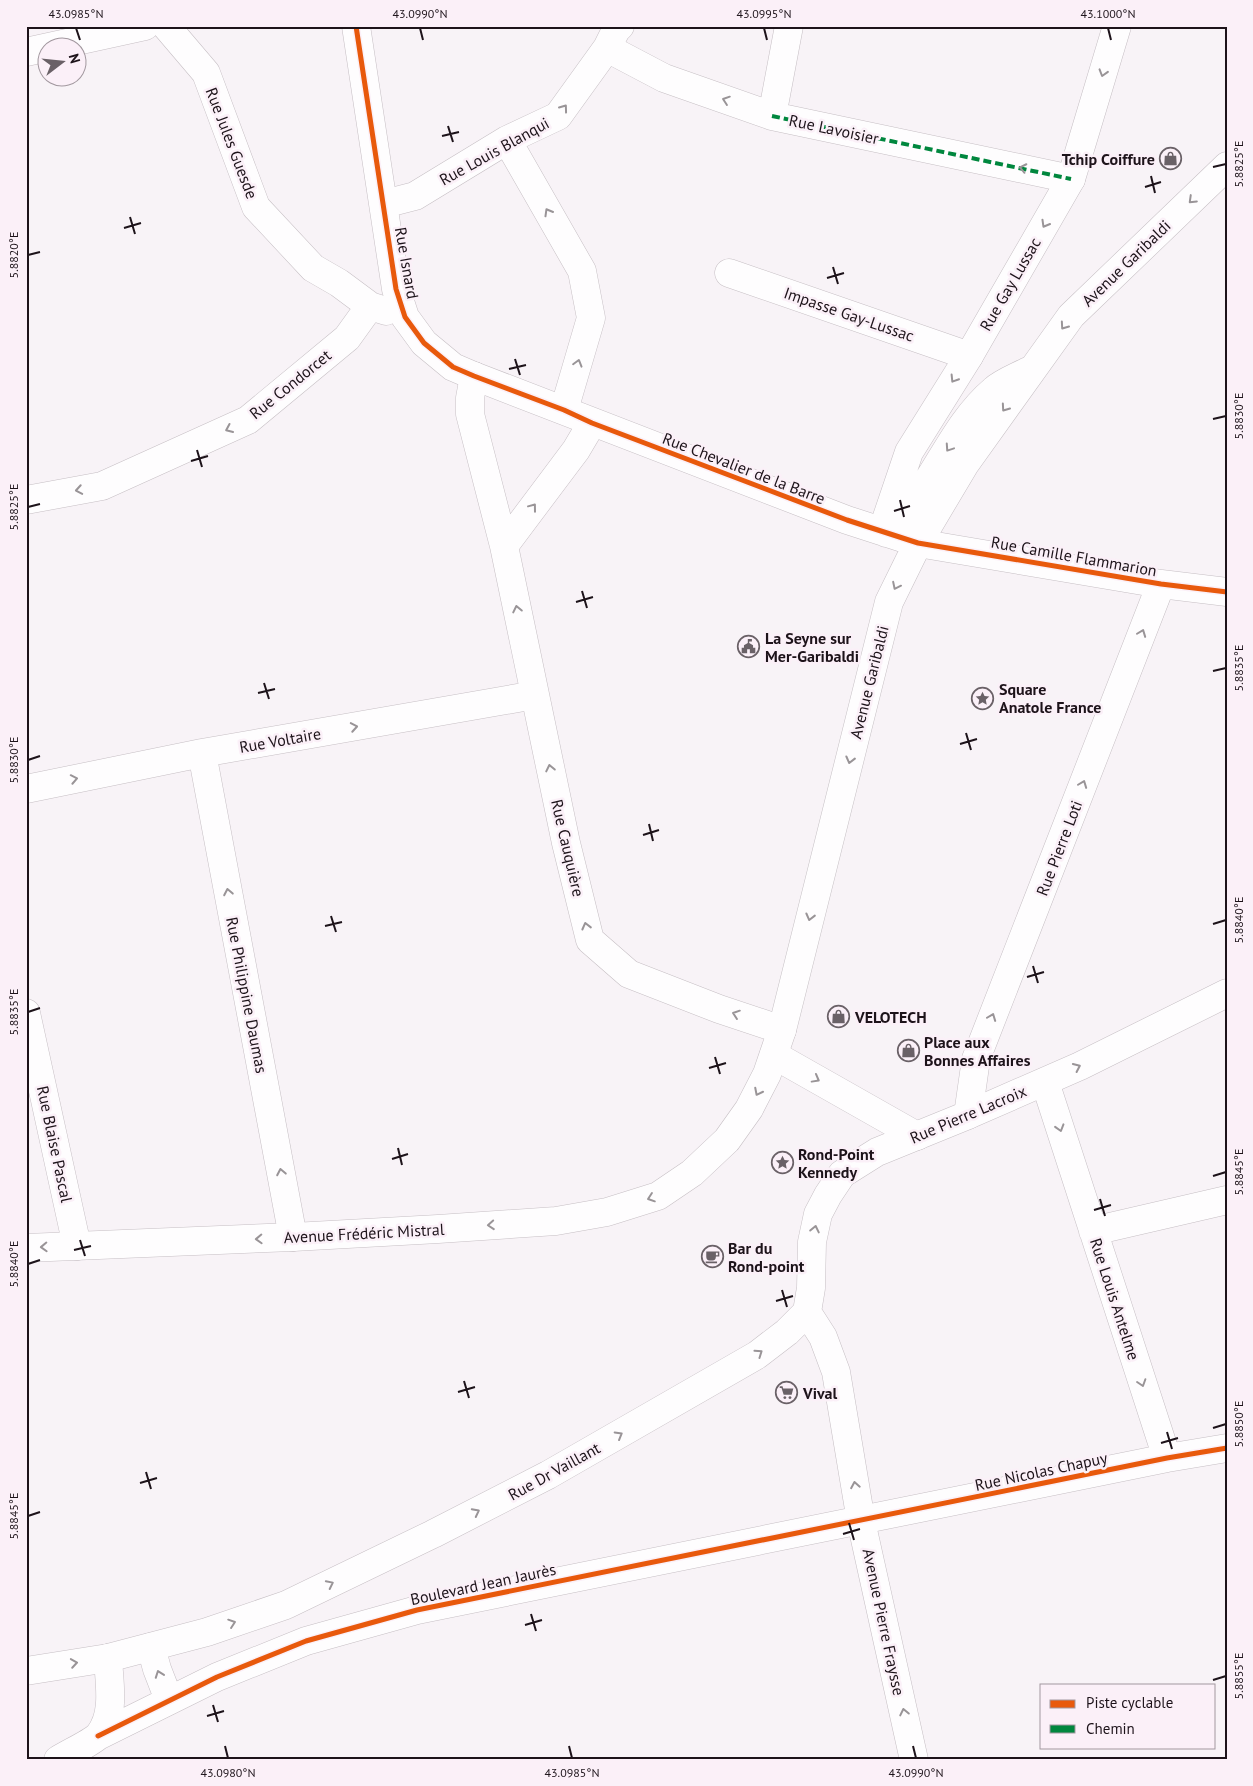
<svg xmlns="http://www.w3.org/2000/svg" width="1253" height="1786" viewBox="0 0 1253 1786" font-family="'PT Sans',sans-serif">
  <rect width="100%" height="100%" fill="#f8f3f7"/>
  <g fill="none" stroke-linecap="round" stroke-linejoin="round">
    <defs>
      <path id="street" d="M166 26 206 73 256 207 313 268 339 283 370 306 386 311
        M607 48 664 78 772 116 1071 179
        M26 52 145 26
        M772 116 789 26
        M507 140 582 271 591 318 564 410
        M384 204 415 196 507 140 558 116 607 48 616 30 620 26
        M729 273 969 356
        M474 376 470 398V414L504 546 566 843 590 940 629 974 719 1009 782 1030
        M26 500 102 486 248 420 347 338 370 306
        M918 543 1161 584 1227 592
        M504 546 576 450 592 423
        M202 753 293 1237
        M26 789 202 753 535 695
        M26 1013 77 1246
        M774 1055 917 1136
        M1045 1082 1167 1458
        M968 1115 976 1059 1161 584
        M1093 1231 1227 1200
        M151 1647 157 1669 169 1700
        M98 1736 217 1677 306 1641 417 1610 1167 1458 1227 1448
        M58 1760C67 1754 93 1742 99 1735 116 1713 109 1683 108 1658"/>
      <path id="secondary" d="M356 26 396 289 405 317 424 343 453 367 474 376 847 520 918 543
        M887 532C931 493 949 428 994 390 1003 382 1017 377 1028 371
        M886 533 887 517 909 452 969 356 1071 179 1117 26
        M26 1248 293 1237 438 1229 556 1221 607 1212 658 1196 692 1173 727 1140 749 1109 767 1074 782 1030 889 602 918 543 965 464 1071 316 1227 166
        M807 1312 811 1288 812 1242 818 1214 828 1195 842 1174 877 1152 968 1115 1080 1066 1227 993
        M807 1312 823 1337 836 1372 861 1521 914 1760
        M26 1671 108 1658 207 1632 286 1605 433 1534 548 1475 757 1355 787 1332 807 1312"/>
    </defs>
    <use href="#street" stroke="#c6bfc4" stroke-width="29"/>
    <use href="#secondary" stroke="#c6bfc4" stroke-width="29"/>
    <use href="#street" stroke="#fefdfe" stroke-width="28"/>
    <use href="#secondary" stroke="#fefdfe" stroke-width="28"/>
    <path stroke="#00873e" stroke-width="4" stroke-dasharray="8 4" stroke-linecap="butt" d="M772 116 1071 179"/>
    <defs>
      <path id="cycleway" d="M356 26 396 289 405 317 424 343 453 367 474 376 564 410 592 423 847 520 918 543 1161 584 1227 592
        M98 1736 217 1677 306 1641 417 1610 1167 1458 1227 1448"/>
    </defs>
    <use href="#cycleway" stroke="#fbf0f8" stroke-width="8"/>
    <use href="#cycleway" stroke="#e8590c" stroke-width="5"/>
  </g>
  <defs><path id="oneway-chevron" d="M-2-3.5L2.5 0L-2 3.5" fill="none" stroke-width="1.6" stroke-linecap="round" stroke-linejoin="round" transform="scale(1.25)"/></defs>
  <g stroke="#999497">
    <use href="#oneway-chevron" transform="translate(1103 73) rotate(107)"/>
    <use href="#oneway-chevron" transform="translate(726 100) rotate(-161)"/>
    <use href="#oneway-chevron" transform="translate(564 108) rotate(-54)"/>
    <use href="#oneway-chevron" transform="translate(1023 168) rotate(-168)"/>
    <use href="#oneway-chevron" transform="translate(1192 200) rotate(136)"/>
    <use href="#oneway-chevron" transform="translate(548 212) rotate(-120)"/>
    <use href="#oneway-chevron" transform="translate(1045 224) rotate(120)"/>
    <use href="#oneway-chevron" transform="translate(1064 326) rotate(125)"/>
    <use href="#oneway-chevron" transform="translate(578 363) rotate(-74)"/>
    <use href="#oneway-chevron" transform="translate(954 379) rotate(122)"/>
    <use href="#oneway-chevron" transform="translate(1005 408) rotate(125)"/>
    <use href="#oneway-chevron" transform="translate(229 429) rotate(156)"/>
    <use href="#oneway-chevron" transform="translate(949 448) rotate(124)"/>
    <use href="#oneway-chevron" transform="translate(79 490) rotate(170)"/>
    <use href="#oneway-chevron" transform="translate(533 507) rotate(-53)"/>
    <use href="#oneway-chevron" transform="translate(896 586) rotate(116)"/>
    <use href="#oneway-chevron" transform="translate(517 609) rotate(-102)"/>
    <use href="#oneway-chevron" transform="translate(1142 633) rotate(-69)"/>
    <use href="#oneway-chevron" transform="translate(354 727) rotate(-10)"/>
    <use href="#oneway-chevron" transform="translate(850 760) rotate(104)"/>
    <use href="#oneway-chevron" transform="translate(550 768) rotate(-102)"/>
    <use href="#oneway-chevron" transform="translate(74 779) rotate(-11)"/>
    <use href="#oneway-chevron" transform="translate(1083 784) rotate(-69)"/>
    <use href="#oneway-chevron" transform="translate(228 892) rotate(-101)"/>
    <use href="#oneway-chevron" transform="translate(810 917) rotate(104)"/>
    <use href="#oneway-chevron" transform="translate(586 926) rotate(-104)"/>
    <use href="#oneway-chevron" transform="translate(736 1014) rotate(-161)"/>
    <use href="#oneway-chevron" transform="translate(992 1017) rotate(-69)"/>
    <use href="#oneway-chevron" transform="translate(1077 1067) rotate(-25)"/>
    <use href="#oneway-chevron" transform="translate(816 1079) rotate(29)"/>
    <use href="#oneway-chevron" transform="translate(758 1092) rotate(117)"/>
    <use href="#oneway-chevron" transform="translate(1060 1128) rotate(73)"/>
    <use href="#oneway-chevron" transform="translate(281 1172) rotate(-101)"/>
    <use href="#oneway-chevron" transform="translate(651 1198) rotate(161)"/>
    <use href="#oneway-chevron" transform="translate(491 1225) rotate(176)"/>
    <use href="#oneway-chevron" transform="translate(815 1229) rotate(-78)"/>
    <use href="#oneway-chevron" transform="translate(259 1239) rotate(178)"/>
    <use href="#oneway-chevron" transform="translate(44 1247) rotate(178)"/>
    <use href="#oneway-chevron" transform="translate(759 1353) rotate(-35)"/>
    <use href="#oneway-chevron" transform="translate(1142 1383) rotate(72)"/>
    <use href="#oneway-chevron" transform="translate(619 1435) rotate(-30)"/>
    <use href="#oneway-chevron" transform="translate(855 1485) rotate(-100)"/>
    <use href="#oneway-chevron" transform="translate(476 1512) rotate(-27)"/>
    <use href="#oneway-chevron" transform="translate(330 1584) rotate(-26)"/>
    <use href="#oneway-chevron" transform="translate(232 1623) rotate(-19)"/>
    <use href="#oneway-chevron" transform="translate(74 1663) rotate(-9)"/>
    <use href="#oneway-chevron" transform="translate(159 1674) rotate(-110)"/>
    <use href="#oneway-chevron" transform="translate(904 1712) rotate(-102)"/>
  </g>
  <path fill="none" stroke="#1d131a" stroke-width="2" d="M76 28 80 40M420 28 423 40M764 28 767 40M1108 28 1111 40M448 126 453 142M442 136 459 132M1213 167 1226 164M1151 176 1155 193M1145 187 1161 182M130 217 135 234M124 228 141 223M28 255 40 252M833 267 838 284M827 278 844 273M515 359 520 375M509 369 526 365M1213 419 1226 416M197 450 202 467M191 461 208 456M900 500 904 517M28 507 40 504M894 511 910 506M582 591 587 608M576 602 593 597M1213 671 1226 668M264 683 269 699M258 693 275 689M966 733 971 750M960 744 977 739M28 760 40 756M649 824 653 841M643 835 659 830M331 916 336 932M1213 924 1226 920M325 926 342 922M1033 966 1038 983M1027 977 1044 972M28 1012 40 1008M715 1057 720 1074M709 1068 726 1063M398 1148 402 1165M392 1159 408 1154M1213 1176 1226 1172M1100 1199 1105 1216M1094 1210 1111 1205M80 1240 85 1256M74 1250 91 1246M28 1264 40 1260M782 1290 787 1307M776 1301 793 1296M464 1381 469 1398M458 1392 475 1387M1213 1428 1226 1424M1167 1432 1172 1449M1161 1443 1178 1438M146 1472 151 1489M140 1483 157 1478M28 1516 40 1512M849 1523 854 1540M843 1534 860 1529M531 1614 536 1631M525 1625 542 1620M1213 1680 1226 1676M213 1705 218 1722M207 1716 224 1711M225 1746 228 1758M569 1746 572 1758M913 1746 916 1758"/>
  <defs>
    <symbol id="shop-ring" viewBox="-11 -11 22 22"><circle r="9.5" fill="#fbf0f8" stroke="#6a6167" stroke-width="1.5"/><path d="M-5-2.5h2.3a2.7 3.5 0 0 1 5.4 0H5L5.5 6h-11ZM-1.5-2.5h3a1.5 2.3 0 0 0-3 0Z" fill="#6a6167"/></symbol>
    <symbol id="civic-ring" viewBox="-11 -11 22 22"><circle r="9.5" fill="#fbf0f8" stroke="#6a6167" stroke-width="1.5"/><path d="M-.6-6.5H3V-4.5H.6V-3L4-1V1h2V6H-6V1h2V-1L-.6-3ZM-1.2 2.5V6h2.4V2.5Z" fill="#6a6167"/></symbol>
    <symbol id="sight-ring" viewBox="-11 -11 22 22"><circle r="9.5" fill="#fbf0f8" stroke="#6a6167" stroke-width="1.5"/><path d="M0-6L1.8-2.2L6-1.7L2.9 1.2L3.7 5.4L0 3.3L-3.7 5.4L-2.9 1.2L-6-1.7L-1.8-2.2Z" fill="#6a6167"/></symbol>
    <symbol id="cafe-ring" viewBox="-11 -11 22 22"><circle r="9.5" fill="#fbf0f8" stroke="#6a6167" stroke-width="1.5"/><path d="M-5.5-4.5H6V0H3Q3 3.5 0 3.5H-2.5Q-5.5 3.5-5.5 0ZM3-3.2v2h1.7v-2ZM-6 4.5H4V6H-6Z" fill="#6a6167"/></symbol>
    <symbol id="supermarket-ring" viewBox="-11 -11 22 22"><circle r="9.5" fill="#fbf0f8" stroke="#6a6167" stroke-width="1.5"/><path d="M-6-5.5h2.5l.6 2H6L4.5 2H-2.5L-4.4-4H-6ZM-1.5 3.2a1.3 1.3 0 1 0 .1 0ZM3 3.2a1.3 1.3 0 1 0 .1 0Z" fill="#6a6167"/></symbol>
  </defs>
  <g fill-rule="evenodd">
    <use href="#shop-ring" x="1158" y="146" width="25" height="25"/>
    <use href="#civic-ring" x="736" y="634" width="25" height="25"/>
    <use href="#sight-ring" x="970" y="686" width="25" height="25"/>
    <use href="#shop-ring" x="826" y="1004" width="25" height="25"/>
    <use href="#shop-ring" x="896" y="1038" width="25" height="25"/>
    <use href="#sight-ring" x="770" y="1150" width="25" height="25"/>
    <use href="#cafe-ring" x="700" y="1244" width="25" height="25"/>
    <use href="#supermarket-ring" x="774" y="1380" width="25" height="25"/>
  </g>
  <g text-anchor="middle" stroke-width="5" stroke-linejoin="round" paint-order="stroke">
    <g font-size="16" fill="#1d131a" stroke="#fbf0f8">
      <text transform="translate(834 129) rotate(12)" y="6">Rue Lavoisier</text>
      <text transform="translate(232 143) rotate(69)" y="6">Rue Jules Guesde</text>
      <text transform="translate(494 151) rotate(-29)" y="6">Rue Louis Blanqui</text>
      <text transform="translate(407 263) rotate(80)" y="6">Rue Isnard</text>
      <text transform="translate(1126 263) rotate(-44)" y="6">Avenue Garibaldi</text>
      <text transform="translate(1010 284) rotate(-60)" y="6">Rue Gay Lussac</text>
      <text transform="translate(849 314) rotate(19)" y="6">Impasse Gay-Lussac</text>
      <text transform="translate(290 384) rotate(-39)" y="6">Rue Condorcet</text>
      <text transform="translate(744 468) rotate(21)" y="6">Rue Chevalier de la Barre</text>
      <text transform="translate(1074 556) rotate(10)" y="6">Rue Camille Flammarion</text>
      <text transform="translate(869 682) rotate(-76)" y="6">Avenue Garibaldi</text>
      <text transform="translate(280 740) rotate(-10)" y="6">Rue Voltaire</text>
      <text transform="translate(568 848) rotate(77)" y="6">Rue Cauquière</text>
      <text transform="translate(1059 848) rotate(-69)" y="6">Rue Pierre Loti</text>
      <text transform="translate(247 995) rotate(79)" y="6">Rue Philippine Daumas</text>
      <text transform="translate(968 1114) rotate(-23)" y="6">Rue Pierre Lacroix</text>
      <text transform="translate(55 1144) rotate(78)" y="6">Rue Blaise Pascal</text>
      <text transform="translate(364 1233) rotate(-3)" y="6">Avenue Frédéric Mistral</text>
      <text transform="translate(1115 1299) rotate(72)" y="6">Rue Louis Antelme</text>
      <text transform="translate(554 1471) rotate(-29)" y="6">Rue Dr Vaillant</text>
      <text transform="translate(1041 1471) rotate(-12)" y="6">Rue Nicolas Chapuy</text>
      <text transform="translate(483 1584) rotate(-12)" y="6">Boulevard Jean Jaurès</text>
      <text transform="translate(884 1622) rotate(78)" y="6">Avenue Pierre Fraysse</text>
    </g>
    <g font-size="16" font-weight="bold" fill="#1d131a" stroke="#fbf0f8" text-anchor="start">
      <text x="1155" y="165" text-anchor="end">Tchip Coiffure</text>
      <text x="765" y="644">La Seyne sur<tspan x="765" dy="18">Mer-Garibaldi</tspan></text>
      <text x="999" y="695">Square<tspan x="999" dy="18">Anatole France</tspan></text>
      <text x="855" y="1023">VELOTECH</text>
      <text x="924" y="1048">Place aux<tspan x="924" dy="18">Bonnes Affaires</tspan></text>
      <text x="798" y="1160">Rond-Point<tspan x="798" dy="18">Kennedy</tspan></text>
      <text x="728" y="1254">Bar du<tspan x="728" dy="18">Rond-point</tspan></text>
      <text x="803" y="1399">Vival</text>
    </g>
  </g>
  <rect width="1253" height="1786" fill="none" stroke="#fbf0f8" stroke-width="55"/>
  <rect x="1040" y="1684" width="175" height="65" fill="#fbf0f8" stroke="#a2989f"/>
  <rect x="1050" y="1700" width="25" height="8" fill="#e8590c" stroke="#a2989f"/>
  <text x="1086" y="1708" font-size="15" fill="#1d131a">Piste cyclable</text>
  <rect x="1050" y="1725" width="25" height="8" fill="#00873e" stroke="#a2989f"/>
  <text x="1086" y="1734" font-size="15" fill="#1d131a">Chemin</text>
  <g transform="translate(62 62) rotate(74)"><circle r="24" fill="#fbf0f8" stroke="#a2989f"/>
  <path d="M0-4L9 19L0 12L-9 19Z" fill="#6a6167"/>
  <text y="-8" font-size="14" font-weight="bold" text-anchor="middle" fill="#1d131a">N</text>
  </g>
  <rect x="28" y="28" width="1198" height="1730" fill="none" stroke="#1d131a" stroke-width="2"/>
  <g font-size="12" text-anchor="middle" fill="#1d131a">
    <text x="76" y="18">43.0985°N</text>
    <text x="420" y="18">43.0990°N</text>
    <text x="764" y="18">43.0995°N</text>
    <text x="1108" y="18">43.1000°N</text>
    <text transform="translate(1239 164) rotate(-90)" y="4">5.8825°E</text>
    <text transform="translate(14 255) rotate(-90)" y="4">5.8820°E</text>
    <text transform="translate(1239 416) rotate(-90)" y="4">5.8830°E</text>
    <text transform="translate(14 507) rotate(-90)" y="4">5.8825°E</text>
    <text transform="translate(1239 668) rotate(-90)" y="4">5.8835°E</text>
    <text transform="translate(14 760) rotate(-90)" y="4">5.8830°E</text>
    <text transform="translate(1239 920) rotate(-90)" y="4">5.8840°E</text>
    <text transform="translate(14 1012) rotate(-90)" y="4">5.8835°E</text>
    <text transform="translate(1239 1172) rotate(-90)" y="4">5.8845°E</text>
    <text transform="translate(14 1264) rotate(-90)" y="4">5.8840°E</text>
    <text transform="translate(1239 1424) rotate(-90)" y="4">5.8850°E</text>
    <text transform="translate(14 1516) rotate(-90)" y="4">5.8845°E</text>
    <text transform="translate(1239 1676) rotate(-90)" y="4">5.8855°E</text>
    <text x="228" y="1777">43.0980°N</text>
    <text x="572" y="1777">43.0985°N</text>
    <text x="916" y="1777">43.0990°N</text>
  </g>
</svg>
